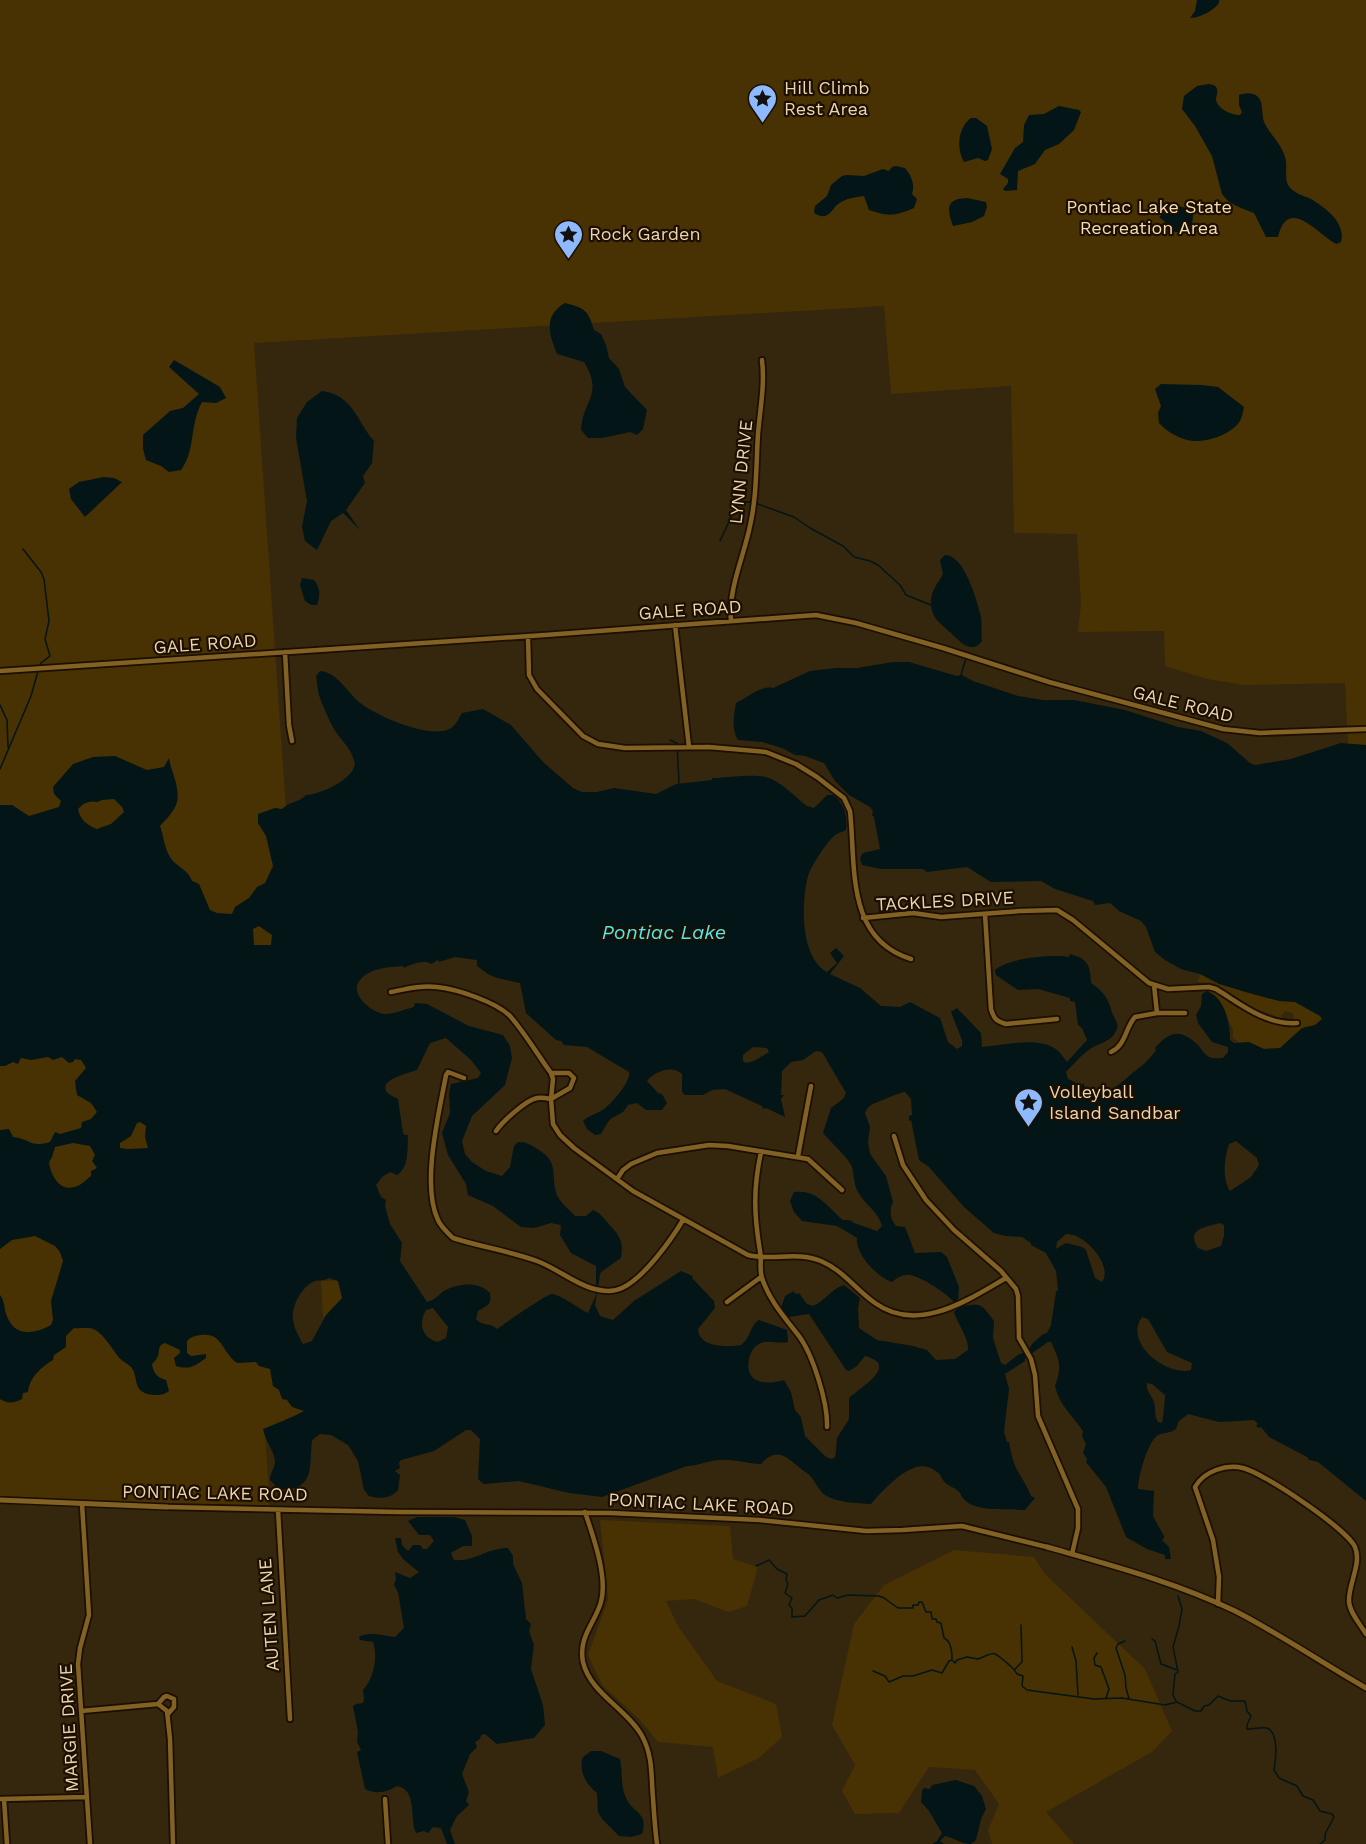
<svg xmlns="http://www.w3.org/2000/svg" width="1366" height="1844" viewBox="0 0 1366 1844" font-family="'Work Sans',sans-serif">
  <rect width="100%" height="100%" fill="#35270e"/>
  <path fill="#483103" d="M0 0H1366V1042L1246 1050 1233 1037V1029L1224 1013 1205 1014 1210 989 1234 1006 1256 1018 1290 1028 1295 1021 1292 1013 1285 1011 1280 1018 1252 1007 1215 983 1197 982 1248 888 1224 766 1349 764 1345 683 1244 685 1207 679 1165 666 1164 631 1078 632 1081 605 1077 534 1014 533 1011 386 891 394 884 306 254 343 296 956 260 1210 303 1352 307 1428 265 1431 270 1507 0 1496Z
    M342 1280 344 1315 323 1317 321 1281Z
    M600 1520 730 1526 733 1559 758 1567 747 1606 728 1612 694 1599 666 1601 678 1626 717 1681 776 1704 782 1737 759 1758 718 1778 713 1747 658 1742 640 1720 602 1685 588 1655 608 1599Z
    M954 1550 1034 1557 1045 1574 1145 1669 1172 1731 1152 1752 1046 1812 1074 1844H992L988 1830 999 1804 975 1770 929 1767 899 1813 855 1814 842 1791 855 1765 832 1725 854 1624 884 1585Z"/>
  <path fill="#031516" fill-rule="evenodd" d="M1197 0H1219V3C1213 11 1200 18 1190 18L1195 11Z
    M1209 84C1213 85 1216 85 1217 89 1218 93 1216 96 1216 100 1218 109 1231 115 1240 115L1242 112 1239 105V95C1245 93 1252 92 1257 96 1264 101 1261 114 1264 122 1270 135 1281 143 1285 157 1288 166 1284 176 1288 185 1294 194 1303 195 1311 199 1326 208 1346 223 1341 242L1337 244C1321 238 1288 193 1278 237H1266L1254 213C1242 208 1229 205 1222 194L1212 156 1195 126 1182 109 1184 96 1197 86Z
    M1059 106 1079 110 1081 112 1074 130 1059 144 1045 150 1035 164 1018 171 1017 190 1005 191 1003 189 1008 183V179L1000 174 1015 148 1023 142 1024 125 1029 115 1044 114Z
    M971 118H976L987 126 992 149 988 160 985 161 978 158 964 162C956 149 958 127 971 118Z
    M896 166 905 168C912 177 915 184 912 194L917 199 914 208C895 216 889 217 869 210L864 196C857 197 848 198 841 202 831 207 830 223 814 213L815 206 827 196 831 185 842 176 846 175 864 176 883 169 889 171 892 167Z
    M967 198 986 202 987 207 984 216 972 222 953 226C947 209 945 199 967 198Z
    M1178 206 1191 209C1198 223 1185 238 1170 230L1165 222 1159 217 1172 207Z
    M565 303C585 308 588 310 594 330L601 334 606 345 609 358 619 369 625 387 647 410 643 429 637 435 630 432 602 438H588L581 430C583 399 604 395 584 362L557 354C549 334 543 316 565 303Z
    M174 360 220 387 226 398 216 403 202 402C189 426 196 450 181 470L169 472 161 466 146 460 143 449V435L170 411 183 408 199 394 169 367Z
    M1161 384 1201 385 1218 387 1244 407C1243 412 1242 417 1240 421 1232 434 1208 442 1193 441 1181 440 1167 432 1159 423L1158 413 1161 406 1155 389Z
    M322 391C353 395 356 420 374 441L372 463 363 476 365 483 346 510 360 530 343 513 331 521 317 550 305 541 302 527 307 501 296 438 297 418 307 402Z
    M104 477 114 478 122 482 85 517 71 499 69 489 79 482Z
    M945 555C965 555 977 602 981 617 982 625 981 634 982 641 972 655 960 642 952 634 942 624 932 620 931 604 930 591 938 584 943 574L940 560Z
    M302 578 314 580C321 589 320 595 317 605H311L305 601 300 585Z
    M893 662H909L957 676 962 675 973 681 1018 696 1043 700H1074L1125 710 1178 727 1201 731 1227 743 1250 763 1255 765 1291 759 1341 743 1366 745V1501L1318 1462 1309 1460 1307 1457 1269 1437 1261 1427 1259 1428 1256 1426 1258 1424 1254 1420 1219 1422 1188 1414 1178 1422C1177 1436 1165 1430 1157 1436 1148 1442 1138 1476 1138 1489L1154 1491 1153 1516 1164 1536V1538L1162 1540 1169 1547 1171 1559H1165V1555L1147 1549 1126 1537 1106 1487 1086 1462 1087 1459 1083 1453 1086 1444 1082 1436 1083 1431C1073 1416 1059 1405 1055 1386 1062 1367 1060 1361 1051 1342H1048L1025 1358V1361L1005 1374 1009 1389 1004 1432 1007 1442H1009C1011 1453 1013 1464 1020 1475 1024 1482 1028 1488 1031 1496L1035 1498 1025 1510H1021C1004 1508 973 1513 962 1497 961 1496 961 1494 960 1493 955 1486 944 1487 940 1474 937 1472 932 1468 928 1467 909 1461 883 1490 871 1504 857 1503 838 1503 825 1495 820 1491 818 1487 814 1481 811 1475 805 1472 800 1468 785 1456 777 1447 761 1464 747 1464 734 1459 721 1460 708 1460 699 1466 687 1466L602 1497 569 1493 519 1481 484 1484 478 1479 480 1439 471 1430H466L434 1451 401 1460 399 1463 400 1468 395 1471 400 1475 398 1490C391 1499 378 1499 369 1496L364 1490 358 1461 348 1445 331 1435 320 1434 312 1440C309 1466 316 1491 279 1489L270 1480C270 1472 275 1469 275 1461 274 1450 265 1441 263 1429 277 1423 291 1418 304 1411L292 1407 287 1400 282 1399 279 1390 273 1386 270 1369 259 1366 256 1362 237 1363C220 1350 223 1332 200 1335 194 1336 191 1337 187 1341V1353L191 1356 206 1354V1358C195 1366 190 1370 176 1366L174 1358 180 1353V1350L165 1343C156 1346 161 1352 157 1358 156 1360 154 1362 152 1364 153 1373 158 1378 166 1380L169 1391C165 1394 162 1395 156 1395 130 1394 140 1378 131 1367 127 1363 120 1360 117 1355 112 1348 105 1337 97 1331 91 1326 81 1329 74 1328L66 1336V1347L54 1355 53 1360C41 1367 29 1378 28 1392L23 1393 22 1399C14 1403 8 1404 0 1399V1295C5 1302 4 1307 6 1314 14 1337 32 1335 51 1325L53 1320 51 1301 63 1261 60 1252 55 1246 35 1236 12 1240 0 1249V1130L9 1129 13 1137C31 1139 30 1148 50 1142L55 1132 60 1134 81 1128 82 1122 91 1119 97 1112 91 1103 77 1095 75 1081 86 1068 81 1060 75 1059 73 1062 69 1063 62 1057 53 1060 48 1057 31 1060 21 1058 18 1064 13 1062 5 1066H0V805H12L29 816 59 807 61 801 54 794 53 787 73 764 93 757 115 756 147 770 164 767 169 758C171 772 183 793 175 807 172 814 165 820 160 826 164 837 164 847 170 857 176 867 188 869 192 881L199 884 210 910 217 913 232 914 235 907 249 898 257 887 265 883 273 866 266 836 258 823V814L275 808 282 809C289 802 300 802 306 795 320 795 360 777 354 760 350 747 340 739 334 729 330 722 318 696 318 690 317 685 317 681 316 676L320 671C337 672 347 692 359 702 374 715 433 741 451 728 456 725 459 718 462 713L483 709 511 725 543 762 573 788 582 792H597L614 788 656 794 676 784 712 780V778C728 778 756 773 769 778 784 784 795 797 807 806L814 808 827 795H833C844 802 848 817 846 830 843 832 840 832 837 834 829 838 811 866 808 876 801 903 800 957 827 972L837 963 830 953 836 948 844 956 830 974 860 988 881 1006 900 1007 910 1002 940 1018 948 1042 957 1049 962 1046V1040L951 1012 957 1008 981 1033 982 1047C1003 1045 1036 1037 1054 1048 1060 1051 1063 1057 1067 1062L1087 1040 1082 1028 1078 1025 1075 1002 1070 1001V998L1038 989 1018 990 996 975 995 970C1008 958 1053 954 1069 957L1070 954C1089 959 1090 966 1091 983 1103 991 1109 999 1112 1013 1114 1017 1119 1024 1117 1029 1112 1042 1099 1043 1090 1049 1081 1055 1073 1065 1066 1072L1068 1079 1081 1085 1084 1083V1086C1107 1096 1114 1089 1129 1076 1141 1066 1146 1064 1156 1050L1155 1048C1171 1030 1181 1029 1199 1046 1202 1050 1205 1055 1209 1057 1213 1059 1219 1058 1223 1058L1228 1052V1047L1212 1042 1198 1023 1196 1015 1201 1006 1202 994 1207 991C1225 998 1230 1022 1230 1040L1234 1043 1249 1042 1264 1049 1280 1048 1302 1028 1315 1025 1322 1019 1320 1016 1295 1002 1279 1001 1249 993 1219 984 1200 974 1181 969 1165 960 1155 952 1146 927 1141 921 1119 911 1110 903 1095 905 1093 901 1055 889 1041 881 991 882 967 867 927 872 923 869H881L862 865 860 858 863 853 880 849 874 817 872 815 873 811 870 807 849 795 835 781 824 763 805 756 795 755 782 748 762 742 738 740C731 729 734 715 736 703 747 698 761 685 773 688L810 671 836 668H857ZM114 799 122 807 124 812 111 824 97 829C87 825 80 820 78 809 83 803 90 800 97 802L102 800ZM259 926 272 935 271 945H254L253 929ZM455 957 477 960V966C481 968 485 973 490 975 500 980 509 980 520 983L526 1013 556 1040 561 1041 564 1045 587 1047 629 1072C631 1082 612 1103 604 1109 597 1114 589 1115 583 1121L587 1129 595 1135 601 1134C611 1117 607 1121 623 1112L628 1105 637 1103 646 1110H662L667 1103 662 1094 658 1093 647 1081C655 1071 672 1065 682 1074V1092L685 1095H703L712 1090 725 1089 762 1106 763 1109 766 1108 785 1117 781 1099 784 1095H781L782 1071 791 1062 803 1060 816 1051 822 1052 846 1093 843 1099 831 1108 823 1133C832 1144 845 1154 851 1165 854 1170 853 1183 858 1192 865 1205 878 1211 882 1226L877 1231 854 1223 850 1220H843C828 1208 818 1189 794 1192L790 1201 794 1212 802 1221 837 1226 854 1236 857 1238C855 1254 877 1277 892 1282 897 1278 903 1274 910 1275 922 1277 954 1297 958 1308L954 1312C958 1325 969 1338 968 1350L955 1359 936 1360 927 1350 913 1346 877 1340 859 1328 858 1308 860 1298 844 1285C831 1289 825 1301 813 1306L807 1304 799 1293 798 1294 794 1293V1291L785 1296 781 1308 788 1317 809 1314 846 1370 849 1371 857 1366 865 1356C901 1365 858 1389 849 1398V1419L837 1438 836 1451 835 1457 832 1459 826 1457 805 1436 801 1417 795 1410 791 1392 784 1380C768 1385 744 1385 749 1359 750 1353 753 1347 759 1344 767 1339 779 1344 788 1342L787 1330 759 1320C750 1325 751 1338 741 1345 727 1347 699 1348 698 1329L715 1308 714 1301 692 1278 693 1276 681 1271 634 1301 613 1320 600 1316 595 1305 600 1275 601 1272 621 1258C624 1241 619 1235 608 1223 602 1217 601 1213 593 1210L586 1216H575C569 1209 561 1204 557 1195 550 1176 560 1163 539 1150 531 1145 527 1142 518 1142L514 1146 510 1167 502 1176 486 1171 472 1162 465 1154 462 1141 472 1116 505 1085 512 1058 510 1046 503 1035 469 1026 427 1004 415 1003 414 1007C405 1009 395 1014 386 1014 373 1014 348 994 360 980 369 968 389 967 403 966L404 968C410 965 424 959 431 964L438 960 439 962ZM446 1038 471 1060 481 1073 478 1078 451 1084 449 1093 450 1113 442 1133 448 1155 466 1184 468 1195 493 1206 521 1227 534 1228 551 1223 561 1225 560 1235 571 1253 596 1266V1295L588 1313C577 1308 562 1295 552 1294 547 1294 504 1324 497 1329 490 1322 483 1327 476 1319L478 1311C487 1305 492 1306 490 1293 479 1281 458 1283 444 1291 438 1295 435 1300 427 1302L400 1261 402 1243 390 1224 385 1206 386 1200 381 1197 376 1185 382 1177 390 1172 397 1175C410 1167 407 1147 408 1135H405L403 1133 398 1099C395 1097 387 1094 386 1091 380 1079 409 1073 417 1070L430 1043ZM753 1047 767 1048 769 1052 754 1061 746 1063 743 1061V1055ZM905 1092 911 1099 912 1115 909 1116V1121L911 1120 919 1160 929 1167 964 1207 994 1233 1005 1236 1022 1237 1031 1243V1245L1046 1253 1056 1271 1058 1290 1056 1292 1051 1325 1047 1333 1042 1335 1032 1344 1028 1351 1018 1355 1005 1365 1001 1363 993 1338 994 1321C980 1302 982 1304 960 1306L958 1301 959 1287 947 1257 941 1252 915 1253 905 1227 896 1226C890 1219 889 1210 893 1202L886 1176 870 1154 868 1142 870 1127 865 1113C867 1109 867 1108 871 1105 875 1103 901 1092 905 1092ZM140 1122 146 1126 145 1137 148 1148C138 1148 130 1150 120 1148V1143L131 1136 137 1123ZM1236 1141 1257 1158 1259 1165 1251 1177 1230 1191C1222 1178 1224 1159 1229 1144ZM73 1143 90 1146 95 1155 92 1161 97 1168 91 1171V1176C86 1180 80 1186 74 1187 59 1192 50 1173 49 1162L52 1157 55 1147ZM1220 1223 1224 1225V1236L1221 1246 1206 1251 1198 1248C1185 1228 1207 1227 1220 1223ZM1066 1234C1083 1232 1114 1265 1102 1282L1095 1278 1086 1250 1082 1247 1066 1243 1056 1249 1057 1242ZM329 1278 338 1281 342 1298 326 1315 312 1341 303 1344C298 1336 291 1321 293 1312 295 1300 304 1285 315 1281 320 1280 324 1281 329 1278ZM433 1308 448 1327 446 1338 438 1342C422 1338 418 1324 426 1310ZM1142 1317 1148 1319 1167 1352 1192 1363 1191 1370C1166 1377 1123 1342 1142 1317ZM1147 1383 1152 1384 1165 1395C1165 1400 1163 1420 1162 1423L1158 1422C1154 1415 1156 1409 1154 1402 1151 1394 1146 1392 1147 1383Z
    M417 1517H454L465 1520 472 1536V1546H463L451 1553 454 1560C475 1562 487 1548 508 1548L513 1556V1564L522 1583 526 1619 531 1624 529 1631 534 1645 531 1669 543 1705 545 1725 534 1738 497 1744 485 1734 481 1735 480 1739 475 1742 477 1747 470 1754 462 1774 469 1792 466 1801 469 1805 457 1816 450 1830 455 1844H447L441 1828 433 1827 428 1833 424 1831 416 1833C409 1818 418 1790 397 1786 387 1792 377 1795 365 1789L357 1752 361 1750 357 1742 358 1732 353 1706 356 1704 363 1703 364 1699 363 1690C374 1678 378 1657 373 1642L360 1640 359 1637C370 1631 383 1636 395 1637L404 1628 398 1592 394 1585 396 1579 395 1572 410 1578 419 1572 404 1560 398 1552 395 1538H401L402 1545 408 1551 413 1545H420L423 1549H427L434 1541 430 1535H419L408 1521Z
    M591 1751H601L620 1759C623 1772 620 1785 626 1798 633 1814 649 1812 642 1834L631 1837 619 1836 602 1819 598 1812 597 1793C586 1784 578 1771 583 1757Z
    M956 1780 974 1786 982 1796 986 1809 981 1819 976 1840 971 1844C961 1844 955 1838 945 1836L940 1841 944 1844H932L937 1841 942 1833 929 1811 921 1802 922 1791 924 1788 930 1789 932 1785Z"/>
  <g fill="none" stroke-linecap="round" stroke-linejoin="round">
    <path stroke="#031516" stroke-width="1.5" d="M720 541 738 502H752L794 517 810 528 843 546 854 557 870 561 878 565 900 585 906 595 931 605
      M23 549 41 572 44 579 49 621 45 639 50 656 41 663 39 667
      M961 675 966 658
      M0 705 7 720 8 747
      M670 740 677 743 679 783
      M0 769 31 696 38 671
      M756 1566 769 1560 777 1569 787 1574 786 1580 788 1584 785 1593 792 1598 789 1605 792 1608V1617L805 1616 819 1600 833 1595 837 1598 848 1595 879 1596 884 1598 898 1608H913V1605H918L919 1602H922L926 1612H931L932 1619H936L937 1622 941 1623 944 1638C951 1641 952 1651 952 1659
      M1152 1639 1155 1641 1161 1664 1177 1670
      M1125 1641 1118 1644 1116 1648 1125 1675 1126 1688 1129 1699
      M1072 1647 1076 1661 1078 1695
      M1097 1653 1094 1658 1095 1665 1101 1667 1109 1689 1106 1698
      M1015 1669 1022 1662 1021 1625
      M873 1671 885 1676 889 1682 903 1676H913L932 1670 942 1673 949 1661 952 1660 955 1663 957 1660 967 1657 978 1659C996 1652 992 1650 1007 1663 1011 1667 1014 1668 1017 1674L1023 1676 1022 1686 1027 1690 1094 1699 1122 1698 1165 1705 1177 1702 1195 1711H1201L1204 1706 1209 1705 1218 1696 1230 1701H1245L1247 1711 1251 1716 1247 1725V1729C1251 1729 1263 1727 1267 1728 1279 1733 1276 1759 1274 1770L1279 1778 1297 1786 1303 1796 1313 1800 1320 1811 1332 1814 1334 1817 1325 1834V1840L1320 1844
      M1176 1701 1173 1695 1175 1674 1178 1672 1173 1647 1179 1626 1182 1609 1178 1596"/>
    <defs>
      <path id="minor" d="M731 621C728 589 744 556 750 526 757 495 756 465 758 434 760 409 765 385 762 360
        M675 625 689 747
        M528 636 529 675 537 689 583 736 598 744 625 748 709 747 766 752 796 764 817 777 844 798 850 811C856 865 845 939 911 959
        M285 652 289 725 292 741
        M0 671 545 635 816 615 856 623 943 648 1049 682 1223 729 1260 733 1366 729
        M985 914 991 1009C994 1019 996 1021 1006 1024L1057 1019
        M863 918 913 913 941 917 1020 911 1057 910 1073 920 1149 983 1168 989 1209 987 1216 989C1241 1004 1265 1025 1297 1023
        M1154 985 1157 1013
        M391 992C406 989 422 985 437 987 457 989 496 1002 510 1016 525 1033 537 1054 551 1073L553 1079 551 1099 553 1124 560 1135 574 1148 633 1191 748 1255C772 1261 796 1251 821 1261 844 1271 855 1289 875 1303 918 1334 968 1300 1006 1278
        M1111 1052C1126 1045 1125 1028 1135 1017L1157 1013H1185
        M551 1073H569L574 1078 570 1088 551 1099
        M464 1078 448 1072 446 1075C439 1113 421 1185 438 1220 441 1227 447 1232 453 1238 481 1247 510 1251 537 1261 556 1268 572 1282 591 1288 601 1291 612 1293 622 1288 644 1278 671 1240 683 1220
        M496 1131C503 1121 526 1100 537 1098 542 1097 546 1098 551 1099
        M894 1136 903 1165 926 1200 954 1230 1001 1271 1016 1289 1018 1296 1019 1338 1031 1359 1035 1375 1038 1416 1078 1509V1528L1072 1554
        M761 1152C753 1189 754 1215 760 1251 762 1260 759 1269 762 1278 769 1300 785 1318 799 1336 813 1355 828 1403 827 1427
        M798 1156 811 1086
        M617 1179 623 1170 631 1164 657 1153 709 1145 728 1146 808 1159 842 1190
        M727 1302 761 1277
        M82 1504 89 1615 80 1648 78 1664 90 1844
        M167 1507 398 1512 611 1513 760 1520 866 1531 903 1530 962 1526 1047 1547
        M278 1510 290 1719
        M585 1512C593 1536 608 1577 601 1602 595 1623 578 1637 583 1662 590 1693 627 1709 642 1736 653 1756 651 1776 653 1798 654 1814 655 1829 657 1844
        M1218 1604 1219 1577 1213 1540 1195 1487C1204 1471 1226 1464 1243 1468 1264 1473 1347 1529 1355 1547 1362 1564 1348 1584 1349 1602 1350 1613 1360 1624 1366 1634
        M158 1704 164 1697 167 1696 174 1699V1707L168 1714
        M81 1711 158 1704 167 1711 170 1739 173 1844
        M0 1799 86 1797
        M4 1799 7 1844
        M385 1799 388 1844"/>
      <path id="tertiary" d="M0 1500 167 1507
        M1047 1547C1110 1565 1175 1582 1235 1611 1280 1634 1322 1663 1366 1688"/>
    </defs>
    <use href="#minor" stroke="#1c0f00" stroke-width="8"/>
    <use href="#tertiary" stroke="#1c0f00" stroke-width="8"/>
    <use href="#minor" stroke="#826125" stroke-width="4.5"/>
    <use href="#tertiary" stroke="#826125" stroke-width="5"/>
  </g>
  <defs>
    <symbol id="sight-pin" viewBox="-11 -11 22 30"><path d="M0 17L-7.5 6A9.5 9.5 0 1 1 7.5 6Z" fill="#8eb9fc" stroke="#1c0f00"/><path d="M0-6L1.8-2.2L6-1.7L2.9 1.2L3.7 5.4L0 3.3L-3.7 5.4L-2.9 1.2L-6-1.7L-1.8-2.2Z" fill="#111"/></symbol>
  </defs>
  <g fill-rule="evenodd">
    <use href="#sight-pin" x="746" y="82" width="33" height="45"/>
    <use href="#sight-pin" x="552" y="218" width="33" height="45"/>
    <use href="#sight-pin" x="1012" y="1086" width="33" height="45"/>
  </g>
  <g text-anchor="middle" stroke-width="4.5" stroke-linejoin="round" paint-order="stroke">
    <g font-size="18" fill="#ebd5b0" stroke="#1c0f00" text-anchor="start">
      <text x="784" y="94">Hill Climb<tspan x="784" dy="21">Rest Area</tspan></text>
      <text x="589" y="240">Rock Garden</text>
      <text x="1049" y="1098">Volleyball<tspan x="1049" dy="21">Island Sandbar</tspan></text>
    </g>
    <g font-size="18" fill="#f5dbb1" stroke="#1c0f00">
      <text x="1149" y="213">Pontiac Lake State<tspan x="1149" dy="21">Recreation Area</tspan></text>
    </g>
    <g font-size="18" fill="#ebd5b0" stroke="#1c0f00">
      <text transform="translate(741 472) rotate(-84)" y="6">LYNN DRIVE</text>
      <text transform="translate(690 610) rotate(-4)" y="6">GALE ROAD</text>
      <text transform="translate(205 644) rotate(-4)" y="6">GALE ROAD</text>
      <text transform="translate(1183 704) rotate(14)" y="6">GALE ROAD</text>
      <text transform="translate(945 901) rotate(-3)" y="6">TACKLES DRIVE</text>
      <text transform="translate(215 1493) rotate(1)" y="6">PONTIAC LAKE ROAD</text>
      <text transform="translate(701 1504) rotate(3)" y="6">PONTIAC LAKE ROAD</text>
      <text transform="translate(269 1615) rotate(-94)" y="6">AUTEN LANE</text>
      <text transform="translate(69 1728) rotate(-93)" y="6">MARGIE DRIVE</text>
    </g>
    <g font-size="20" font-style="italic" fill="#53e6ed" stroke="#1c0f00">
      <text x="664" y="939">Pontiac Lake</text>
    </g>
  </g>
</svg>
